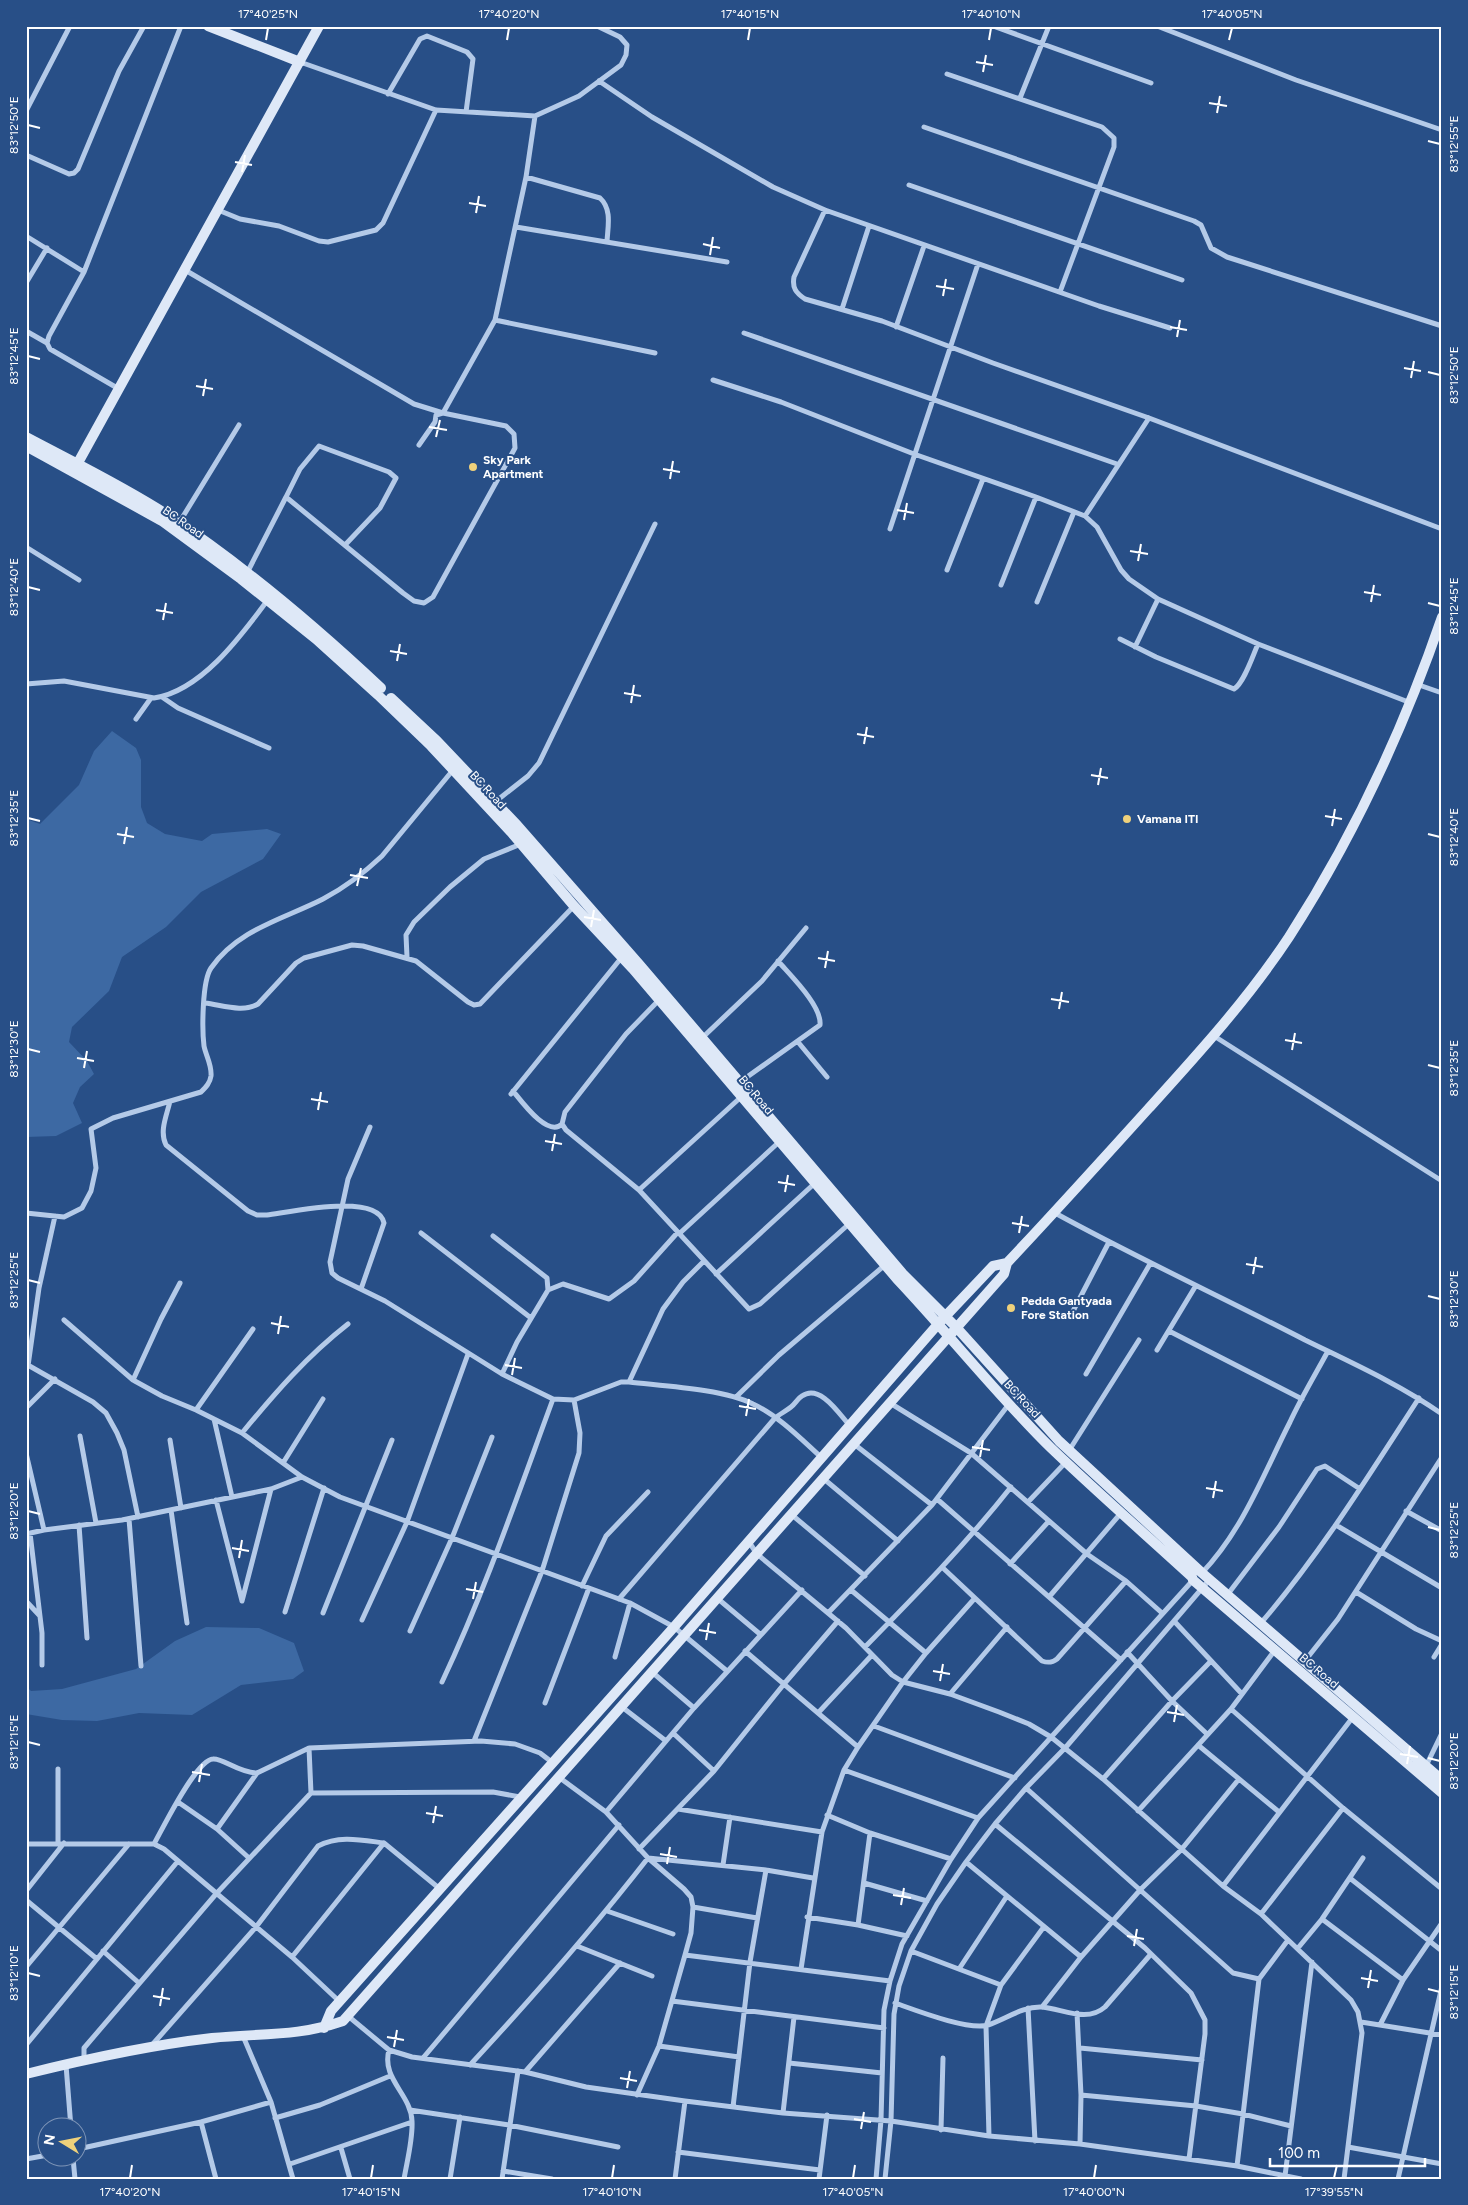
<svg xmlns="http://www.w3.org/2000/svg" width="1468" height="2205" viewBox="0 0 1468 2205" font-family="Figtree,sans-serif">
  <rect width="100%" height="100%" fill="#284f87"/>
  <path fill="#3d69a3" d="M112 731 136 748 141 760V807L147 823 165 834 202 841 212 834 267 829 281 834 263 859 201 892 166 927 122 957 109 991 72 1027 69 1042 87 1061 94 1074 80 1087 73 1103 82 1123 56 1136 26 1137V819L40 824 79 785 94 751Z
    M206 1627 259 1628 294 1643 304 1671 293 1679 241 1685 192 1715 139 1713 97 1721 62 1720 26 1714V1686L31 1691 62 1689 136 1669 175 1641Z"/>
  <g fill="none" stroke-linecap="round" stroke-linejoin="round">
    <path stroke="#b4cae8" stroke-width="5" d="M993 26 1151 83
      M1157 26 1296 80 1442 130
      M300 62 436 110 535 116 579 96 621 65 626 55 627 45 620 37 597 26
      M947 74 1102 127 1114 138V147L1060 292
      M599 81 652 117 773 187 825 210 1099 306 1170 328
      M388 94 420 39 427 36 467 52 473 59 466 112
      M1020 98 1049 26
      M26 111 70 26
      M924 127 1194 221 1201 225 1211 248 1227 257 1442 326
      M26 155 69 174 74 173 78 169 119 71 144 26
      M526 177 600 198C612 209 608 226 607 241
      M909 185 1182 280
      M218 210 240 219 279 226 319 241 328 242 376 230 383 223 436 110
      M825 210 794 277C792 288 796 293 805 299L882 321 993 363 1149 418 1442 529
      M516 227 727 262
      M26 236 84 272 49 336 47 343 50 349 119 389
      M185 270 414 404 443 413
      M84 272 181 26
      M26 283 47 248
      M842 309 869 226
      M495 320 655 353
      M896 327 924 246
      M26 331 47 343
      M744 333 1117 464
      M713 380 781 402 914 454 1036 497 1085 516 1097 527 1121 570 1129 579 1158 599 1258 644 1411 703
      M419 445 435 422 436 415 443 413
      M286 497 300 469 319 446 389 472 396 478 380 508 345 545
      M1085 516 1149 418
      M179 523 239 425
      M890 529 978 264
      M26 547 79 580
      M947 570 983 479
      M247 573 286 497 403 593 414 601 424 603 433 597 515 448 514 434 506 426 443 413 495 320 526 177 535 116
      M1001 585 1036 497
      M1037 602 1074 512
      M1120 639 1156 657 1234 689C1244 683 1253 655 1258 644
      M1135 647 1158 599
      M26 684 64 681 154 698C201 691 241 636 267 601
      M1419 685 1442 693
      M162 697 178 708 269 748
      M136 719 151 698
      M495 802 528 776 539 763 655 524
      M407 957 406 935 414 922 450 887 484 859 521 844
      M659 1000 626 1034 565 1112 562 1124 566 1130 639 1190 749 1309 760 1304 850 1223
      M205 1003C222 1005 243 1013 258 1004L296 963 304 958 352 945 363 946 416 961 468 1002 474 1005 480 1004 574 906
      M1214 1036 1442 1181
      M702 1038 762 981 806 928
      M798 1042 827 1077
      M740 1082 820 1025C822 1006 791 976 778 961
      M513 1091C522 1102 548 1138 562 1124
      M511 1094 622 957
      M170 1101C167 1115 159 1131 166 1145L248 1211 257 1215H267C290 1212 378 1192 384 1223L361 1289
      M370 1127 348 1179 330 1262 332 1273 338 1278 385 1301 502 1374 553 1399 574 1400 621 1382H629C663 1386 723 1389 753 1404 779 1416 801 1439 822 1458
      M639 1190 741 1097
      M26 1213 64 1217 82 1208 91 1191 96 1168 91 1129 113 1118 201 1092C206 1087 210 1083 211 1076 212 1065 206 1056 204 1046 202 1030 202 981 211 968 238 929 284 919 323 899 344 888 365 872 382 856L453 770
      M1055 1213C1137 1258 1222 1297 1305 1340 1352 1363 1399 1384 1442 1414
      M421 1233 531 1318
      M493 1236 547 1278 548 1290 517 1342 502 1374
      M716 1274 815 1183
      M180 1283 161 1319 133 1380 162 1396 196 1410 242 1433 302 1477 340 1497 630 1603 674 1627 727 1671
      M548 1290 563 1284 609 1299 634 1281 678 1232 680 1233 779 1142
      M1071 1315 1109 1242
      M64 1320 133 1380
      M1169 1331 1302 1399
      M1157 1350 1195 1287
      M26 1364 93 1402 106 1413 117 1433 124 1450 138 1517
      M28 1366 39 1288 55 1216
      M1086 1374 1150 1264
      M629 1382 663 1309 683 1282 704 1261
      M736 1397 779 1355 885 1265
      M890 1403 971 1453 1087 1554 1126 1581 1162 1613
      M26 1408 55 1379
      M196 1410 253 1329
      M214 1419 232 1497
      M242 1433C275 1393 307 1356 348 1324
      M80 1436 96 1523
      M170 1440 181 1508
      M854 1444 932 1505
      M1070 1449 1139 1340
      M26 1453 44 1530
      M283 1463 323 1399
      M824 1479 898 1541
      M937 1499 1121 1660
      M216 1500 242 1601
      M1028 1502 1066 1462
      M171 1510 187 1623
      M1406 1511 1442 1531
      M792 1515 865 1576
      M129 1519 141 1666
      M79 1525 87 1638
      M1336 1525 1442 1588
      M30 1533 42 1633V1665
      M26 1534 44 1530 122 1520 271 1489 302 1477
      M749 1542 757 1554 846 1628 892 1675 903 1682 950 1694 999 1712 1029 1724 1051 1737 1103 1779 1223 1886 1261 1914 1351 2000 1358 2012 1362 2033 1344 2179
      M1010 1564 1049 1521
      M943 1568 1042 1661C1048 1663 1052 1663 1057 1659L1126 1581
      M1201 1574C1243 1530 1263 1475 1290 1422 1301 1398 1315 1375 1328 1351
      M582 1586 606 1536 648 1492
      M851 1590 926 1653
      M1356 1592 1416 1629 1442 1641
      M1228 1594 1279 1527 1317 1469 1325 1466 1360 1489
      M1049 1597 1121 1513
      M717 1598 761 1635
      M619 1599 775 1418C780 1414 786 1411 791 1407 795 1404 798 1398 802 1396 820 1383 840 1415 850 1426
      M26 1601 39 1615
      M242 1601 271 1489
      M285 1612 324 1488
      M323 1613 392 1440
      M828 1613 932 1505 1009 1404
      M362 1620 407 1522 468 1354
      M1174 1621 1242 1694
      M1261 1623C1321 1553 1369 1475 1419 1398
      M410 1631 452 1538 492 1437
      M865 1647C916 1595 966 1544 1011 1487
      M745 1651 858 1747
      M1127 1652 1172 1701 1207 1734
      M615 1657 630 1603
      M1434 1657 1442 1644
      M1304 1662 1338 1619 1442 1457
      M652 1672 694 1708
      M442 1682C485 1591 518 1494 553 1399
      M950 1694 1007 1627
      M545 1703 589 1588
      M622 1707 666 1741
      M1231 1709 1343 1808 1442 1889
      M818 1713 872 1655
      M874 1726 1015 1778
      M673 1733 714 1771
      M474 1741 542 1571 579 1453 580 1433 574 1400
      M1198 1745 1279 1812
      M309 1748 311 1793
      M1426 1766 1442 1733
      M844 1770 978 1818
      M560 1778 606 1812 648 1858 684 1889 691 1897 693 1907 691 1933 685 1955 659 2046 637 2095
      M1103 1779 1172 1701 1211 1661
      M1026 1788 1233 1973 1259 1979
      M178 1802 217 1829
      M678 1809 822 1832
      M1138 1811 1231 1709 1275 1650
      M606 1812 694 1708 802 1590
      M827 1815 870 1833 951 1859
      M995 1824 1145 1948 1191 1993 1205 2020V2034L1189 2159
      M26 1844H154L164 1849 292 1957 340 2002
      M58 1844V1769
      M154 1844C163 1828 196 1760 213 1759 223 1758 239 1773 257 1773L309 1748 481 1741 515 1744 540 1753 553 1763
      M639 1849 714 1771 784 1684 838 1621
      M249 1858 217 1829 257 1773
      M966 1862 1081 1957
      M723 1865 730 1817
      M1351 1879 1442 1951
      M864 1883 927 1901
      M1223 1886 1353 1717
      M26 1891 64 1843
      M26 1900 97 1959
      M693 1907 757 1918
      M607 1911 673 1934
      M1261 1914 1343 1808
      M807 1917 858 1925 907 1936
      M1322 1919 1403 1980
      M858 1925 870 1833
      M577 1946 652 1976
      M1298 1948 1322 1919 1363 1858
      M103 1951 139 1983
      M911 1951 1001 1985
      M685 1955 890 1981
      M292 1957 384 1843 440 1889
      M26 1967 129 1844
      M801 1969 822 1832 844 1770 858 1747 903 1682 926 1653 975 1598
      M959 1969 1007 1896
      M672 2001 884 2028
      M895 2003C915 2010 969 2031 988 2025 1006 2019 1023 2006 1042 2007 1063 2009 1087 2023 1105 2007L1151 1954
      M1042 2007 1081 1957 1141 1889 1181 1850 1239 1779
      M1028 2008 1035 2141
      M1077 2013 1081 2095 1080 2144
      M348 2016 389 2050 412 2057 525 2072 586 2087 685 2101 783 2113 891 2121 989 2136 1080 2144 1237 2166 1301 2179
      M1361 2022 1442 2035
      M1380 2025 1403 1980 1442 1923
      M243 2036 271 2102 293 2179
      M26 2045 178 1861
      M152 2045 256 1927 318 1846C339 1835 361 1840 384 1843
      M659 2046 739 2057
      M1080 2048 1202 2060
      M389 2050C381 2079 411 2094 412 2121 413 2139 407 2161 404 2179
      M423 2058 619 1825
      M84 2060V2048L216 1894 311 1793 493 1792 520 1797
      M789 2063 882 2073
      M66 2065 71 2128
      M470 2065C532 1998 592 1930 648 1858L766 1870 813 1878
      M525 2072 620 1963
      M1081 2095 1196 2106 1243 2114 1291 2126
      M733 2107 750 1962 766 1870
      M410 2110 509 2125 618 2147
      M783 2113 794 2017
      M275 2118 320 2105 390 2076
      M201 2122 216 2179
      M941 2130 943 2058
      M989 2136 986 2026 1001 1985 1043 1928
      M1348 2147 1442 2164
      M341 2148 350 2179
      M78 2149 201 2122 271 2102
      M678 2152 820 2170
      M73 2158 75 2179
      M26 2159 48 2155
      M290 2164 412 2122
      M1237 2166 1259 1979 1288 1940
      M503 2171 552 2179
      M1285 2176 1312 1962
      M450 2179 460 2117
      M502 2179 518 2071
      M675 2179 685 2101
      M819 2179 827 2115
      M876 2179 881 2120 884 2010 890 1981 902 1944 951 1859 978 1818 1194 1579
      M885 2179 891 2121 894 2014 899 1986 911 1951 937 1904 966 1862 995 1824 1026 1788 1066 1747 1210 1579
      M1398 2179 1442 1986"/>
    <path stroke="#dee8f7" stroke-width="10" d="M208 26 300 62
      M26 437C73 462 121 485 166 514 243 565 314 625 381 688
      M26 446 162 521 241 579 316 639 378 695 431 746 511 832 574 906 633 969 897 1279C949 1334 997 1395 1051 1448 1097 1492 1145 1534 1192 1577L1193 1580 1442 1793
      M74 470 319 26
      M391 698 437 741 517 825 639 964 903 1274 956 1327 1059 1441 1202 1573 1442 1780
      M324 2028 331 2011 674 1627 939 1323 993 1266 1007 1263
      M26 2074C86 2059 151 2045 212 2038 259 2033 298 2037 343 2021L1004 1274 1007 1263C1055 1212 1102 1160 1149 1108 1198 1054 1248 999 1289 937 1354 836 1403 731 1442 617"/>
  </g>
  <path fill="none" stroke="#fff" stroke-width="2" d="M266 40 268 28M507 40 509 28M748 40 750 28M989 40 991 28M1229 40 1232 28M976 62 993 65M983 72 986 55M1209 103 1227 106M1217 113 1220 96M28 125 40 128M1428 141 1440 144M235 162 252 165M242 172 245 155M469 203 486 206M476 213 479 196M703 244 720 248M710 255 713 237M936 286 954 289M943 296 946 279M1170 327 1187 330M1177 337 1180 320M28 356 40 359M1404 368 1421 371M1428 372 1440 375M1411 378 1414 361M196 386 213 389M203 396 206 379M429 427 447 430M436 437 440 420M663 469 680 472M670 479 673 461M897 510 914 513M904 520 907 503M1130 551 1148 554M1138 561 1141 544M28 587 40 590M1364 592 1381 595M1371 602 1374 585M1428 603 1440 606M156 610 173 613M163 620 166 603M390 651 407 654M397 661 400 644M624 693 641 696M631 703 634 685M857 734 874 737M864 744 867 727M1091 775 1108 778M1098 785 1101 768M1325 816 1342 819M28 818 40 821M1332 826 1335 809M117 834 134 837M1428 834 1440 837M124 844 127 827M350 875 368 878M357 886 361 868M584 917 601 920M591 927 594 910M818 958 835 961M825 968 828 951M1051 999 1069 1002M1059 1009 1062 992M1285 1040 1302 1043M28 1049 40 1052M1292 1050 1295 1033M77 1058 94 1061M1428 1065 1440 1068M84 1068 87 1051M311 1099 328 1102M318 1110 321 1092M545 1141 562 1144M552 1151 555 1134M778 1182 795 1185M785 1192 788 1175M1012 1223 1029 1226M1019 1233 1022 1216M1246 1264 1263 1267M1253 1274 1256 1257M28 1280 40 1283M1428 1296 1440 1299M271 1323 289 1327M278 1334 281 1316M505 1365 522 1368M512 1375 515 1358M739 1406 756 1409M746 1416 749 1399M972 1447 990 1450M980 1457 983 1440M1206 1488 1223 1491M1213 1498 1216 1481M28 1511 40 1514M1428 1527 1440 1530M232 1548 249 1551M239 1558 242 1540M466 1589 483 1592M473 1599 476 1582M699 1630 716 1633M706 1640 709 1623M933 1671 950 1674M940 1681 943 1664M1167 1712 1184 1715M1174 1722 1177 1705M28 1742 40 1745M1400 1754 1418 1757M1428 1758 1440 1761M1407 1764 1410 1746M192 1772 210 1775M199 1782 202 1764M426 1813 443 1816M433 1823 436 1806M660 1854 677 1857M667 1864 670 1847M893 1895 911 1898M901 1905 904 1888M1127 1936 1144 1939M1134 1946 1137 1929M28 1973 40 1976M1361 1978 1378 1981M1368 1988 1371 1970M1428 1989 1440 1992M153 1996 170 1999M160 2006 163 1988M387 2037 404 2040M394 2047 397 2030M620 2078 637 2081M627 2088 630 2071M854 2119 871 2122M861 2129 864 2112M130 2178 132 2165M371 2178 373 2165M612 2178 614 2165M853 2178 855 2165M1094 2178 1096 2165M1334 2178 1337 2165"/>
  <g fill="#efd17b" stroke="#284f87" stroke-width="2">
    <circle cx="473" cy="467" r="5"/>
    <circle cx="1127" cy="819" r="5"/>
    <circle cx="1011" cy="1308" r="5"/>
  </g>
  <g text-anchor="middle" stroke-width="4" stroke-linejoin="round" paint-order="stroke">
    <g font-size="12" font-weight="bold" fill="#fff" stroke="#284f87" text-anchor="start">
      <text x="483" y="464">Sky Park<tspan x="483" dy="14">Apartment</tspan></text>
      <text x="1137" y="823">Vamana ITI</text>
      <text x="1021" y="1305">Pedda Gantyada<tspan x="1021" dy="14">Fore Station</tspan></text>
    </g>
    <g font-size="12" fill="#fff" stroke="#284f87">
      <text transform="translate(183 522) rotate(35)" y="4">BC Road</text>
      <text transform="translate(488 790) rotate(47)" y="4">BC Road</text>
      <text transform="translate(756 1095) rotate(50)" y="4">BC Road</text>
      <text transform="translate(1022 1399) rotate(47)" y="4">BC Road</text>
      <text transform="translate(1319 1671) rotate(40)" y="4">BC Road</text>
    </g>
  </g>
  <rect width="1468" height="2205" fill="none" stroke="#284f87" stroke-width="55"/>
  <g transform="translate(62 2142) rotate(280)"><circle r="24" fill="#284f87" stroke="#7e95b7"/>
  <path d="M0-4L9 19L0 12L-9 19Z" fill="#efd17b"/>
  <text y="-8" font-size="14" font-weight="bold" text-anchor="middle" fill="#ffffff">N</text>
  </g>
  <path d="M1270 2158v8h155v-8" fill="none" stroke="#ffffff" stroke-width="2.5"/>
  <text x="1278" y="2158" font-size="15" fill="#ffffff" stroke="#284f87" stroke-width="4" paint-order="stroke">100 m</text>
  <rect x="28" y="28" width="1412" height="2150" fill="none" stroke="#fff" stroke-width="2"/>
  <g font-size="12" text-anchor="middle" fill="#fff">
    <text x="268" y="18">17°40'25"N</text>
    <text x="509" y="18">17°40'20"N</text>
    <text x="750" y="18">17°40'15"N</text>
    <text x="991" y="18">17°40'10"N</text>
    <text x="1232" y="18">17°40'05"N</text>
    <text transform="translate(14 125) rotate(-90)" y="4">83°12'50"E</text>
    <text transform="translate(1454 144) rotate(-90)" y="4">83°12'55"E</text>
    <text transform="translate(14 356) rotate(-90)" y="4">83°12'45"E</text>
    <text transform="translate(1454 375) rotate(-90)" y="4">83°12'50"E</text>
    <text transform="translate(14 587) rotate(-90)" y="4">83°12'40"E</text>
    <text transform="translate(1454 606) rotate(-90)" y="4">83°12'45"E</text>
    <text transform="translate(14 818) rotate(-90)" y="4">83°12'35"E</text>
    <text transform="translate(1454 837) rotate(-90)" y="4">83°12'40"E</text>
    <text transform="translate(14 1049) rotate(-90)" y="4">83°12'30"E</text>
    <text transform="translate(1454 1068) rotate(-90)" y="4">83°12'35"E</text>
    <text transform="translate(14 1280) rotate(-90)" y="4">83°12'25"E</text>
    <text transform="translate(1454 1299) rotate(-90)" y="4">83°12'30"E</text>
    <text transform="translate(14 1511) rotate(-90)" y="4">83°12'20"E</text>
    <text transform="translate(1454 1530) rotate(-90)" y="4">83°12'25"E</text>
    <text transform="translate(14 1742) rotate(-90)" y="4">83°12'15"E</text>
    <text transform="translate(1454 1761) rotate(-90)" y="4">83°12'20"E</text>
    <text transform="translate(14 1973) rotate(-90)" y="4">83°12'10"E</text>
    <text transform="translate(1454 1992) rotate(-90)" y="4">83°12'15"E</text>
    <text x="130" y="2196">17°40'20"N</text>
    <text x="371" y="2196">17°40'15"N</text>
    <text x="612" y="2196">17°40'10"N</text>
    <text x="853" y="2196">17°40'05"N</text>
    <text x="1094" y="2196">17°40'00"N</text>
    <text x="1334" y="2196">17°39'55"N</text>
  </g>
</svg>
